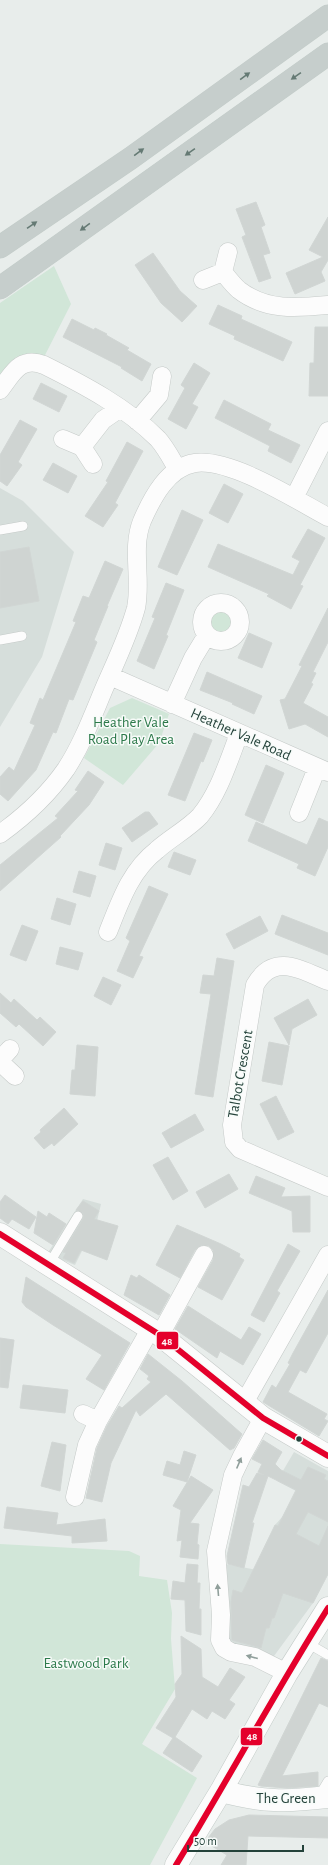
<svg xmlns="http://www.w3.org/2000/svg" width="328" height="1865" viewBox="0 0 328 1865" font-family="'Alegreya Sans',sans-serif">
  <rect width="100%" height="100%" fill="#e8edeb"/>
  <path fill="#d6dedb" d="M0 488 23 501 74 552 42 657 0 727Z
    M83 1199 101 1204 97 1221 75 1265 47 1254Z
    M294 1452 328 1471V1574L313 1603 274 1656 224 1642 225 1564 258 1570 275 1525 283 1516 296 1491 277 1481Z"/>
  <path fill="#d1e6d8" d="M54 266 71 304 44 357 33 354 16 357 0 375V303Z
    M208 622a12 12 0 1 1 24 0a12 12 0 1 1-24 0Z
    M132 698 169 714 159 743 123 785 84 758 110 708Z
    M0 1544 129 1551 140 1556 139 1576 167 1580 172 1613 171 1639 175 1689 142 1744 197 1778 150 1865H0Z"/>
  <path fill="#cfd4d2" stroke="#d1d6d4" d="M256 202 265 225 261 227 270 253 263 255 271 278 259 282 242 237 246 235 236 209Z
    M328 217V260L321 272 325 281 295 294 286 273 323 257 309 250Z
    M153 253 180 291 197 306 182 322 161 303 135 265Z
    M218 305 242 316 241 319 292 342 283 361 234 339 235 336 209 324Z
    M72 319 94 330 95 328 107 334 106 335 129 348 127 350 151 364 142 381 121 368 122 367 63 337Z
    M315 327H328V396H309L310 363H314Z
    M194 363 210 373 192 404 198 407 186 429 168 419 185 388 181 385Z
    M41 383 67 396 59 412 33 399Z
    M224 400 271 424 268 430 300 445 291 463 268 451 270 446 215 418Z
    M20 420 37 429 18 462 22 465 7 486 0 481V455Z
    M127 442 143 451 115 503 118 505 103 527 85 516 108 482 106 481Z
    M53 463 77 476 68 493 43 480Z
    M224 484 243 494 228 523 209 513Z
    M182 510 203 520 177 575 158 567Z
    M308 529 325 538 300 585 303 586 291 609 267 596 269 594 208 567 218 544 293 575 300 561 292 557Z
    M29 547 39 601 0 608V552Z
    M105 561 123 569 107 606H108L94 640 97 642 87 666 73 700 69 699 56 733 53 732 36 770 8 801 0 794V777L9 767 14 771 35 725 30 723 40 698 43 700 76 622 73 621 83 596 89 598Z
    M166 583 184 590 166 635 168 636 154 669 137 661 155 618 152 617Z
    M328 608V642L313 672 316 673 311 683 313 684 303 703 328 717V737L305 724 289 729 280 700 285 699 302 666 299 665Z
    M249 633 272 643 262 668 238 658Z
    M207 672 262 696 254 714 232 704 233 703 200 690Z
    M194 733 212 740 203 762 201 761 185 801 168 795Z
    M266 765 284 773 263 823 245 815Z
    M88 771 104 782 89 805 60 836 61 837 0 891V865L58 818 55 816 78 791 75 790Z
    M145 812H149L158 824 132 842 122 828Z
    M319 818 328 822V847L315 876 297 868 299 864 248 841 256 822 307 845Z
    M106 843 122 848 115 870 99 865Z
    M174 852 196 860 190 875 168 867Z
    M79 871 96 876 90 897 73 892Z
    M149 886 168 894 139 956 143 957 133 978 117 971 130 941 126 938Z
    M57 898 76 904 70 925 51 919Z
    M282 915 328 933V955L275 934Z
    M260 916 268 931 234 949 226 934Z
    M22 925 38 931 26 961 10 955Z
    M60 947 83 953 78 970 56 964Z
    M217 958 234 961 213 1097 195 1094 211 994 200 993 203 975 214 976Z
    M103 977 121 985 111 1005 94 996Z
    M0 993 11 1003 14 999 37 1020 40 1017 56 1032 43 1046 19 1024 16 1027 0 1013Z
    M308 999 317 1015 292 1029 289 1045 274 1018Z
    M269 1042 289 1046 282 1085 262 1081Z
    M77 1045 98 1047 95 1096 70 1094 72 1070H75Z
    M276 1096 294 1132 278 1140 260 1104Z
    M64 1108 78 1124 54 1146 52 1143 44 1149 34 1138 41 1132 40 1130Z
    M195 1114 204 1130 171 1148 162 1133Z
    M168 1157 188 1191 173 1200 153 1165Z
    M229 1174 238 1189 205 1208 196 1192Z
    M256 1176 285 1188 281 1197 310 1196V1232H293L292 1211 249 1193Z
    M5 1195 36 1217 29 1229 12 1219 8 1224 0 1218V1202Z
    M83 1201 99 1211 94 1219 118 1226 107 1260 81 1250 74 1263 63 1258 66 1253 63 1252 83 1219V1213L76 1210Z
    M38 1211 47 1217 49 1213 66 1224 53 1245 34 1233Z
    M177 1225 221 1244 240 1254 239 1257 244 1260 222 1300 198 1287 213 1260V1250L209 1246 203 1245 195 1250 180 1278 156 1265Z
    M288 1244 300 1251 277 1291 280 1293 264 1322 251 1315Z
    M131 1275 137 1278 139 1275 170 1295 159 1315 124 1295Z
    M26 1277 130 1343 104 1390 86 1379 102 1355 53 1325 26 1307 22 1302Z
    M328 1290V1333L306 1373 300 1370 288 1392 327 1414 324 1419 328 1421 319 1436 263 1402 272 1385 276 1388 290 1364 288 1363 293 1353Z
    M188 1306 241 1340 249 1327 261 1334 243 1365 220 1351 217 1358 175 1329Z
    M0 1338 14 1340 8 1388 0 1387Z
    M148 1354 182 1381 242 1434 234 1448 230 1450 166 1394 140 1416 136 1410 111 1463 102 1502 86 1498 97 1448 107 1426 119 1406 122 1408 151 1382 147 1379 149 1376 140 1369Z
    M23 1385 68 1390 65 1413 20 1408Z
    M263 1440 282 1452 275 1464 281 1470 301 1480 308 1467 326 1475 324 1479 328 1481V1522L308 1512 296 1534 319 1546 328 1526V1574L313 1603 283 1593 274 1618H272L269 1628H266L261 1648 232 1640 231 1602 233 1590 242 1593 275 1525 278 1526 296 1490 268 1476 252 1523H254L244 1568 228 1564 227 1556 243 1485 249 1487 257 1473 264 1475 258 1472 262 1464 252 1459Z
    M52 1442 66 1445 60 1491 41 1486Z
    M184 1451 196 1455 187 1482 163 1475 167 1461 180 1465Z
    M191 1476 213 1490 190 1523 199 1524 197 1544 199 1545 198 1559 180 1557 182 1540 177 1541 181 1510 173 1506Z
    M7 1507 58 1513 56 1525 105 1519 107 1541 72 1543V1536L4 1528Z
    M187 1564 198 1565 197 1583H200L199 1609H201V1635L186 1631 185 1600 171 1599 173 1581 185 1583Z
    M181 1636 201 1649 202 1677 218 1687 230 1668 245 1677 229 1700 235 1704 225 1719 212 1711 207 1719 192 1709 175 1737 202 1756 192 1772 163 1753 173 1738 156 1728 176 1697 175 1684 182 1674Z
    M321 1658 328 1661V1707L319 1703 282 1776 318 1772V1786L287 1788 261 1786 258 1785Z
    M249 1815 328 1817V1838L248 1836 246 1865H221L227 1855 205 1842 215 1829 229 1820Z"/>
  <g fill="none" stroke-linecap="round" stroke-linejoin="round">
    <defs>
      <path id="service" d="M0 530 23 526
        M0 640 22 636
        M49 1264 78 1216
        M307 1643 328 1655
        M319 1796 328 1781"/>
      <path id="minor" d="M228 252 223 272C228 278 233 285 239 290 266 311 297 308 328 305
        M203 280 223 272
        M0 390C13 373 20 356 44 365 84 385 126 407 158 439 166 448 172 460 178 470
        M137 421 159 395 162 376
        M63 439 82 447 93 464
        M82 447 103 420 119 409
        M294 498 328 431
        M202 622a19 19 0 1 1 38 0a19 19 0 1 1-38 0Z
        M110 676 328 772
        M172 704 193 658 207 635
        M299 813 317 768
        M0 834C25 816 48 795 66 769 83 743 94 712 106 684 117 659 129 634 136 608 142 580 131 548 142 521 152 498 168 467 195 463 231 458 296 500 328 517
        M108 932C120 902 130 871 157 850 169 839 189 828 200 816 219 793 228 762 239 734
        M328 981C301 970 274 952 255 985L232 1125 234 1142 240 1149 328 1187
        M0 1060 10 1049
        M0 1062 15 1076
        M160 1335 204 1255
        M244 1403 328 1255
        M83 1414 98 1421
        M263 1418 242 1456 233 1475 216 1551 221 1615 220 1640 224 1648 231 1652 255 1657 287 1673
        M75 1497 87 1445 98 1421 151 1328"/>
      <path id="tertiary" d="M0 1234 160 1335 263 1418 328 1456"/>
      <path id="secondary" d="M221 1791C261 1802 287 1802 328 1797
        M176 1865 221 1791 287 1673 328 1608"/>
      <path id="trunk" d="M0 247 131 158 328 16
        M0 288 328 54"/>
    </defs>
    <use href="#service" stroke="#c5cac8" stroke-width="10"/>
    <use href="#minor" stroke="#c5cac8" stroke-width="19"/>
    <use href="#tertiary" stroke="#c5cac8" stroke-width="23"/>
    <use href="#secondary" stroke="#c3cbc8" stroke-width="23"/>
    <use href="#trunk" stroke="#c3ccc9" stroke-width="23"/>
    <use href="#service" stroke="#fcfcfc" stroke-width="9"/>
    <use href="#minor" stroke="#fcfcfc" stroke-width="18"/>
    <use href="#tertiary" stroke="#fcfcfc" stroke-width="22"/>
    <use href="#secondary" stroke="#fcfcfc" stroke-width="22"/>
    <use href="#trunk" stroke="#c6cecc" stroke-width="22"/>
    <defs>
      <path id="bus-1" d="M0 1234 160 1335 263 1418 328 1456
        M176 1865C228 1780 275 1692 328 1608"/>
    </defs>
    <use href="#bus-1" stroke="#f7fbf9" stroke-width="9"/>
    <use href="#bus-1" stroke="#e4002b" stroke-width="6"/>
  </g>
  <defs><path id="oneway-solid" d="M-6-.8H1V-3.2L6.5 0L1 3.2V.8H-6Z"/></defs>
  <g fill="#657a74">
    <use href="#oneway-solid" transform="translate(245 76) rotate(-36)"/>
    <use href="#oneway-solid" transform="translate(296 76) rotate(145)"/>
    <use href="#oneway-solid" transform="translate(139 152) rotate(-36)"/>
    <use href="#oneway-solid" transform="translate(190 152) rotate(145)"/>
    <use href="#oneway-solid" transform="translate(32 225) rotate(-34)"/>
    <use href="#oneway-solid" transform="translate(85 227) rotate(144)"/>
  </g>
  <g fill="#909f9b">
    <use href="#oneway-solid" transform="translate(239 1463) rotate(-67)"/>
    <use href="#oneway-solid" transform="translate(218 1590) rotate(-95)"/>
    <use href="#oneway-solid" transform="translate(252 1657) rotate(-165)"/>
  </g>
  <circle fill="#24423a" stroke="#f7fbf9" stroke-width="1.5" cx="299" cy="1439" r="3.5"/>
  <g text-anchor="middle" stroke-width="3" stroke-linejoin="round" paint-order="stroke">
    <g font-size="15" fill="#2d7a4b" stroke="#f7fbf9">
      <text x="131" y="727">Heather Vale<tspan x="131" dy="17">Road Play Area</tspan></text>
      <text x="86" y="1668">Eastwood Park</text>
    </g>
    <g font-size="15" fill="#24423a" stroke="#f7fbf9">
      <text transform="translate(241 734) rotate(24)" y="5">Heather Vale Road</text>
      <text transform="translate(240 1074) rotate(-80)" y="5">Talbot Crescent</text>
      <text x="286" y="1803">The Green</text>
    </g>
  </g>
  <g stroke="#f7fbf9" stroke-width="1.5">
    <rect x="156" y="1331" width="23" height="19" rx="4" fill="#e4002b"/>
    <rect x="240" y="1727" width="23" height="19" rx="4" fill="#e4002b"/>
  </g>
  <g font-size="11" text-anchor="middle" font-weight="bold" fill="#fff">
    <text x="167" y="1345">48</text>
    <text x="252" y="1740">48</text>
  </g>
  <path d="M188 1845v6h115v-6" fill="none" stroke="#24423a" stroke-width="2"/>
  <text x="194" y="1845" font-size="12" fill="#24423a" stroke="#f7fbf9" stroke-width="3" paint-order="stroke">50 m</text>
</svg>
